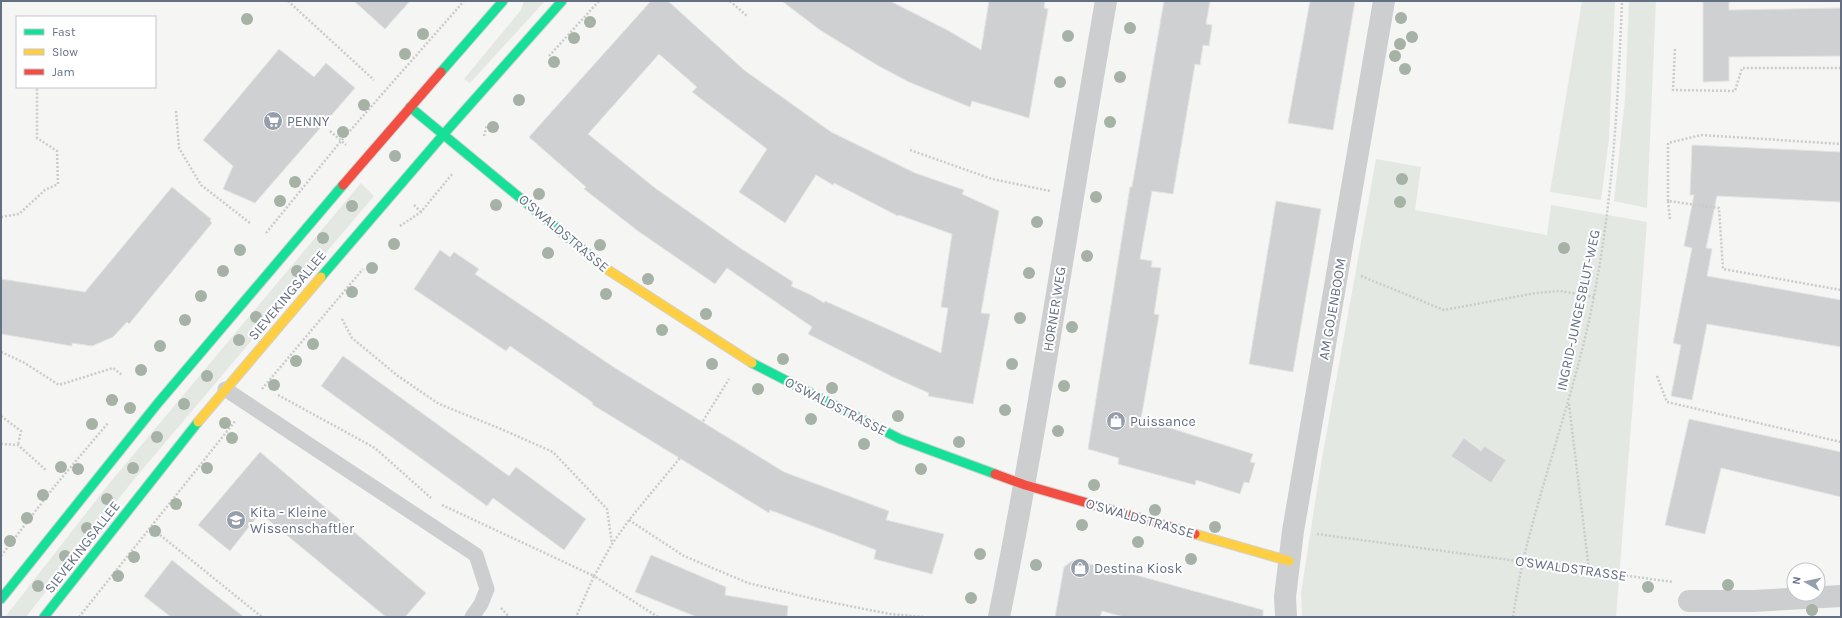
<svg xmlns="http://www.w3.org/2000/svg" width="1842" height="618" viewBox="0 0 1842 618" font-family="Karla,sans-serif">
  <rect width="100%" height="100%" fill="#f5f5f4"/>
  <path fill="#e4e8e2" d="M524 1H545L470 83 464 79 521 10Z
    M1582 1H1615L1609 139 1601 200 1550 192Z
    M1629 1H1656L1647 208 1614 201 1625 99Z
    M1376 159 1421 167 1415 210 1547 235 1551 205 1647 222 1616 617H1302L1301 593 1322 458Z
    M361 183 374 196 131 483 26 617H5L108 485Z"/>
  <path fill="#cfd0d1" stroke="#e4e4e4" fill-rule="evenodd" d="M354 1H410L385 29Z
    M651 1H668L744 70 831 132 915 173 964 190 962 194 999 211 981 313 990 314 973 404 928 396 929 393 893 377 808 334 812 327 727 268 715 284 638 231 584 189 586 187 529 137ZM659 54 697 87 692 92 767 149 739 192 785 223 816 175 833 185 834 183 898 216 899 215 952 234 941 307 948 308 941 353 825 301 824 303 811 295 791 286 793 282 740 248 655 188 588 134Z
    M782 1H890L949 31 981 50 989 1H1045L1044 8 1048 9 1029 118 972 101 970 107 909 82 877 65 820 30Z
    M1164 1H1210L1206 24 1212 25 1209 46 1203 45 1200 65 1195 64 1173 194 1152 191 1140 259 1152 261 1151 267 1161 268 1154 314 1159 315 1141 419 1253 454 1250 462 1255 463 1249 483 1244 482 1240 494 1196 480 1195 485 1118 464 1119 458 1088 449 1130 187H1132Z
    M1310 1H1355L1333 130 1288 123Z
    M1703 1H1729V10L1841 8V56L1729 57V81L1703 82Z
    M279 49 314 77 326 63 355 88 255 203 223 189 233 166 203 140Z
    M1692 145 1841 152V202L1717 196 1706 248 1712 249 1707 276 1841 300V347L1707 324 1692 400 1671 396 1681 345 1673 343 1692 248 1684 246 1694 195H1690Z
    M172 187 211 219 210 221 212 223 129 324 127 322 113 337 92 346 72 343V346L1 334V279L85 292Z
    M1276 201 1321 209 1293 372 1249 364Z
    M440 250 450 257 454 252 479 269 475 274 615 368 784 472 889 511 886 520 944 534 932 574 874 559 876 550 770 510 769 513 593 405 592 402 510 346 506 351 414 289Z
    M343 356 509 476 516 467 586 519 564 550 493 498 487 506 321 386Z
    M1689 419 1841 452V497L1721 468 1705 534 1665 525Z
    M1464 438 1481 451 1484 446 1506 460 1491 483 1451 456Z
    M260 452 426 593 405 617H386L260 513 230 551 198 525Z
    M651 555 726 587 725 595 788 606 787 617H697L635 592Z
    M172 560 204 586 244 617H171L144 596Z
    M1072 561 1110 568 1263 610V617H1124L1102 611 1100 617H1055L1064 567Z"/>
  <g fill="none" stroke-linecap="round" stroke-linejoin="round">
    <defs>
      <path id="fast" d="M441 72 503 1
        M410 107 605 268
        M321 277 443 135 562 1
        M752 363 900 439 995 474
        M1 599 158 403 343 185
        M44 617 198 422"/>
      <path id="slow" d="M605 268 752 363
        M198 422 321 277
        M1195 534 1289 561"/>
      <path id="jam" d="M343 185 441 72
        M995 474 1025 485 1195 534"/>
    </defs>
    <use href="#fast" stroke="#d1d2d3" stroke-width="11"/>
    <use href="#slow" stroke="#d1d2d3" stroke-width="11"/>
    <use href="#jam" stroke="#d1d2d3" stroke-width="11"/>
    <path stroke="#cbcbcc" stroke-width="2.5" stroke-dasharray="2 2" stroke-linecap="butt" d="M288 1 374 80
      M730 1 748 17
      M1675 49 1673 90 1735 91 1742 68H1841
      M549 56 599 1
      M176 111 179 148 201 185 250 223
      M330 131 346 145
      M484 136 487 125
      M910 150 992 179 1050 191
      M1668 201V143L1701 135 1841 144
      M414 205 421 212
      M1 217 19 214 45 190 58 184 57 151 37 138V87
      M1670 219 1668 201 1719 208 1723 269 1841 290
      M400 226 421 212 453 173
      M266 233 341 141 464 1
      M1361 276 1444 310 1536 293 1560 291 1594 297
      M342 319 352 338 398 376 439 404 501 429 553 452 607 509 612 544
      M1 352 23 362 59 385 113 368 122 375
      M1657 376 1667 402 1841 442
      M262 389 363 269
      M278 395 375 448 431 498
      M1569 404 1589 570
      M1 416 21 431 18 445
      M703 421 729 379
      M1 444 18 445 47 471
      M442 505 594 576 576 617
      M629 520 684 556 748 583 814 599 890 614 924 617
      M1317 534 1673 582
      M160 535 262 617
      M1 556 54 487 108 423
      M501 608 509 617
      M79 617 236 420
      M658 617 594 576 612 544 629 520 680 458
      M1513 617C1516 598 1519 580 1523 561 1544 472 1577 386 1594 296 1613 198 1618 100 1622 1"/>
    <path stroke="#cdcecf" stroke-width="15" d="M225 389 476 555 487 589 481 604 472 617"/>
    <path stroke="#cdcecf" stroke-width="22" d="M1689 601H1753L1841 596
      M999 617C1040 413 1070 206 1106 1
      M1286 617 1285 597 1293 531 1384 1"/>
    <use href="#fast" stroke="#16e098" stroke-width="9"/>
    <use href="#slow" stroke="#ffcf43" stroke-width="9"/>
    <use href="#jam" stroke="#f24e42" stroke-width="9"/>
  </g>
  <g fill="#a5b2a5">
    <circle cx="1401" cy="18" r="6"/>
    <circle cx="247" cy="19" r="6"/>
    <circle cx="590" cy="22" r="6"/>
    <circle cx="1130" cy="28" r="6"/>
    <circle cx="423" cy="34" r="6"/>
    <circle cx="1068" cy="36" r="6"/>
    <circle cx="1412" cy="37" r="6"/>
    <circle cx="574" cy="38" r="6"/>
    <circle cx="1400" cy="44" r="6"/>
    <circle cx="405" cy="54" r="6"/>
    <circle cx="1395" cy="56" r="6"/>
    <circle cx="554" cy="62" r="6"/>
    <circle cx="1405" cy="69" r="6"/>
    <circle cx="1120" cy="77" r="6"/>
    <circle cx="1060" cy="82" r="6"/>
    <circle cx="519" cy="100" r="6"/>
    <circle cx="364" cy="105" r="6"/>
    <circle cx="1110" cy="122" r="6"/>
    <circle cx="493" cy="127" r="6"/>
    <circle cx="343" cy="132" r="6"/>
    <circle cx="395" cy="156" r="6"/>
    <circle cx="1402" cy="179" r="6"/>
    <circle cx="295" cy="182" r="6"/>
    <circle cx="539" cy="194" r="6"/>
    <circle cx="1096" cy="197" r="6"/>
    <circle cx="280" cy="201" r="6"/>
    <circle cx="1400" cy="202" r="6"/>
    <circle cx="496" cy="205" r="6"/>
    <circle cx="352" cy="206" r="6"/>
    <circle cx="1037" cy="222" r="6"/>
    <circle cx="323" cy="238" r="6"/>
    <circle cx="394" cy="244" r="6"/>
    <circle cx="600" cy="245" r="6"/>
    <circle cx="1564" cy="248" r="6"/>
    <circle cx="240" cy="250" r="6"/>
    <circle cx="548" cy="253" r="6"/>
    <circle cx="1087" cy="256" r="6"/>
    <circle cx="372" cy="268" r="6"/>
    <circle cx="223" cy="271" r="6"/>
    <circle cx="297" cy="271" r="6"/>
    <circle cx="1029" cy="273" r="6"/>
    <circle cx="648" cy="279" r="6"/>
    <circle cx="352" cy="292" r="6"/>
    <circle cx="606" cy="294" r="6"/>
    <circle cx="201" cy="296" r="6"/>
    <circle cx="706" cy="314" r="6"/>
    <circle cx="256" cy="317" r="6"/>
    <circle cx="1020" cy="318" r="6"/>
    <circle cx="185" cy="320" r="6"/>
    <circle cx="1072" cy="327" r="6"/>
    <circle cx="662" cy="330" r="6"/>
    <circle cx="239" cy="340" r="6"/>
    <circle cx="313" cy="344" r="6"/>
    <circle cx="160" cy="346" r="6"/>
    <circle cx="783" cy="359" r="6"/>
    <circle cx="296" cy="361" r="6"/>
    <circle cx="712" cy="364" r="6"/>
    <circle cx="1012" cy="364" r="6"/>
    <circle cx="141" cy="370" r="6"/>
    <circle cx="207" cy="376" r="6"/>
    <circle cx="274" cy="385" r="6"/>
    <circle cx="1064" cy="386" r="6"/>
    <circle cx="832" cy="388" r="6"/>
    <circle cx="758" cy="389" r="6"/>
    <circle cx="112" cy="400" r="6"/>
    <circle cx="184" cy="404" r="6"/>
    <circle cx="130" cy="408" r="6"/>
    <circle cx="1005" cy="410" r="6"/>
    <circle cx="898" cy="416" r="6"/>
    <circle cx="811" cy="419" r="6"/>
    <circle cx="225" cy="423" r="6"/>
    <circle cx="92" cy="424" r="6"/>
    <circle cx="1058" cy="431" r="6"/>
    <circle cx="157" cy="437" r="6"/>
    <circle cx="232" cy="438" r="6"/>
    <circle cx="959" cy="442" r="6"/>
    <circle cx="864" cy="444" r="6"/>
    <circle cx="61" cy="467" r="6"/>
    <circle cx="133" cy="468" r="6"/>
    <circle cx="207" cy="468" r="6"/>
    <circle cx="78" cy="469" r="6"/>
    <circle cx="921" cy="469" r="6"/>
    <circle cx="1094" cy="485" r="6"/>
    <circle cx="43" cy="495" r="6"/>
    <circle cx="107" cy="499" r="6"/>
    <circle cx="176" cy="504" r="6"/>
    <circle cx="1155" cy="510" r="6"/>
    <circle cx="27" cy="518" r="6"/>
    <circle cx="1082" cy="525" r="6"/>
    <circle cx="1215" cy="527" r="6"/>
    <circle cx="87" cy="528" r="6"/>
    <circle cx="155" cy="531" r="6"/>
    <circle cx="10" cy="541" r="6"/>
    <circle cx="1138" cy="542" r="6"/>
    <circle cx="980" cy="554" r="6"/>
    <circle cx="65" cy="556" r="6"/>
    <circle cx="134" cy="557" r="6"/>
    <circle cx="1191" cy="559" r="6"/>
    <circle cx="1036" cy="565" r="6"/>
    <circle cx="118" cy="576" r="6"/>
    <circle cx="1728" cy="585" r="6"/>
    <circle cx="38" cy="586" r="6"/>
    <circle cx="1648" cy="587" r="6"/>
    <circle cx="971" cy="598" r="6"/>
    <circle cx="1812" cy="610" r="6"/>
  </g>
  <defs>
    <symbol id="supermarket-disc" viewBox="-11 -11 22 22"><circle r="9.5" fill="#979eab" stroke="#fff"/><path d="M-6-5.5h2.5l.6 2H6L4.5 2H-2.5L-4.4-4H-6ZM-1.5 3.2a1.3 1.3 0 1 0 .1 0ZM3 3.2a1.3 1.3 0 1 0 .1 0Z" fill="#fff"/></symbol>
    <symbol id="shop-disc" viewBox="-11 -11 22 22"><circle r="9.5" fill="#979eab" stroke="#fff"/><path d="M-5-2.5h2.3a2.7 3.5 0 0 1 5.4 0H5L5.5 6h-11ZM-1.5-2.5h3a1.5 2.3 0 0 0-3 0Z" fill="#fff"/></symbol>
    <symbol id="school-disc" viewBox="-11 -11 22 22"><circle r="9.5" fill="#979eab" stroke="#fff"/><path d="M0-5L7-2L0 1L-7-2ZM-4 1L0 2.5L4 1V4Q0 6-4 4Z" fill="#fff"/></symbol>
  </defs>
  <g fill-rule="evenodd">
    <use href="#supermarket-disc" x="262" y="110" width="22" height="22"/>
    <use href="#shop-disc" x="1105" y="410" width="22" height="22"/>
    <use href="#school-disc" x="225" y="509" width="22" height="22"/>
    <use href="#shop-disc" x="1069" y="557" width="22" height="22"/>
  </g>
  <g text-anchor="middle" stroke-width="4" stroke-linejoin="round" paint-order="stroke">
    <g font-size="14" fill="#656f84" stroke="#fff" text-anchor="start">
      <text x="287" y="126">PENNY</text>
      <text x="1130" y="426">Puissance</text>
      <text x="250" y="517">Kita - Kleine<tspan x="250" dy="16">Wissenschaftler</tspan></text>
      <text x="1094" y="573">Destina Kiosk</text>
    </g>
    <g font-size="14" fill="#656f84" stroke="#fff">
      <text transform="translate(564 233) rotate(40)" y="5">O'SWALDSTRASSE</text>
      <text transform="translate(287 295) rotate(-50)" y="5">SIEVEKINGSALLEE</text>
      <text transform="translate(1054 309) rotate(-81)" y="5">HORNER WEG</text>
      <text transform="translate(1332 309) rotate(-80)" y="5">AM GOJENBOOM</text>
      <text transform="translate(1578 310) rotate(-78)" y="5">INGRID-JUNGESBLUT-WEG</text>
      <text transform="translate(836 406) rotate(27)" y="5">O'SWALDSTRASSE</text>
      <text transform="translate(1140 518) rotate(16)" y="5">O'SWALDSTRASSE</text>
      <text transform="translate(82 547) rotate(-52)" y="5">SIEVEKINGSALLEE</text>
      <text transform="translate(1571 568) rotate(8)" y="5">O'SWALDSTRASSE</text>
    </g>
  </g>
  <rect width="1842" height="618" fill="none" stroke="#656f84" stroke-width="4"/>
  <rect x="16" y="16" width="140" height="72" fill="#ffffff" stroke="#c1c5ce"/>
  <rect x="24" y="29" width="20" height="6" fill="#16e098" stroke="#c1c5ce"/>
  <text x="52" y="36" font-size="12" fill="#656f84">Fast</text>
  <rect x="24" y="49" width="20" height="6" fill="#ffcf43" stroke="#c1c5ce"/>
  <text x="52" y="56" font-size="12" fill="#656f84">Slow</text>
  <rect x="24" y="69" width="20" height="6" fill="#f24e42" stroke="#c1c5ce"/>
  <text x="52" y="76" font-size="12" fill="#656f84">Jam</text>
  <g transform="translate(1806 582) rotate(279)"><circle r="19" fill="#ffffff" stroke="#c1c5ce"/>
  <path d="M0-3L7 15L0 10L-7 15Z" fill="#979eab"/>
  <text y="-6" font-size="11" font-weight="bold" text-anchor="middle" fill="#656f84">N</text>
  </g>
</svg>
